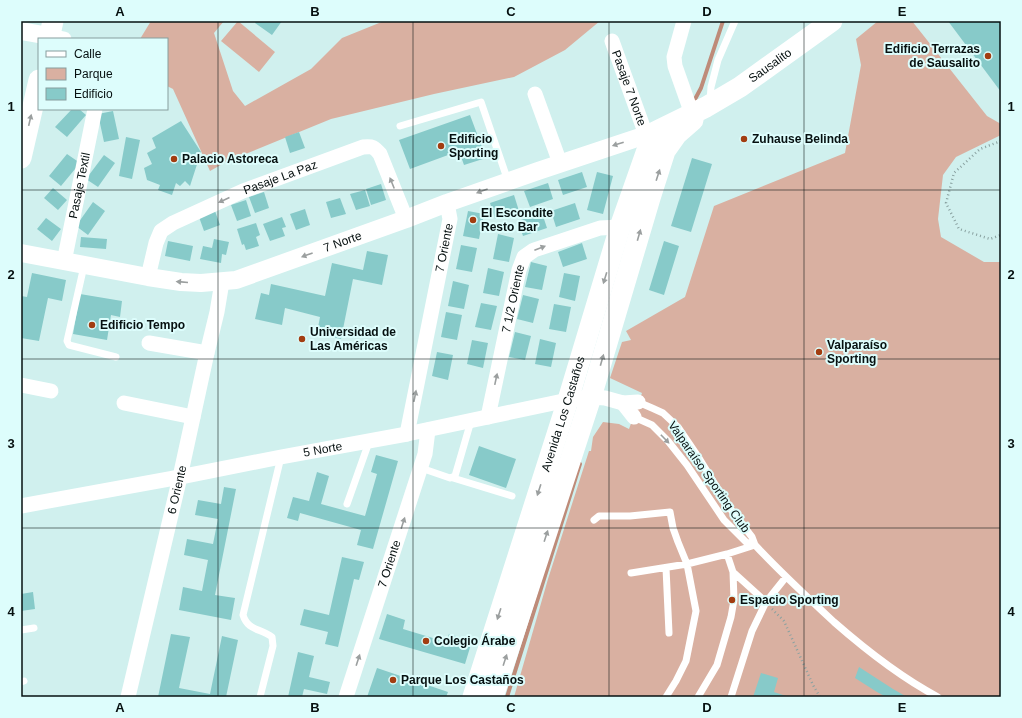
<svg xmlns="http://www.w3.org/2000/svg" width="1022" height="718" viewBox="0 0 1022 718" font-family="Arial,sans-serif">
  <rect width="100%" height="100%" fill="#d0f0ee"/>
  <path fill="#d9b0a1" d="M151 21H224L214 33 233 91 245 106 311 69 342 38 384 21H600L565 50 514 77 434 94 331 119 226 162 210 171 173 89 167 86V39H140Z
    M238 21 275 52 259 72 221 41Z
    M878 21H912L987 116 1001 124V135L956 157 943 175 938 219 941 237 984 262H1001V697H514L548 579 589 451H591L593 437 603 422 619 424 629 429 642 393 610 378 622 342 631 340 626 331 685 297 714 206 845 153 861 65 856 39Z"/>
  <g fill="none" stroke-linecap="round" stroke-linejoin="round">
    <path stroke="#be8b79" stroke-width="4" d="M694 101 701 88 723 21
      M507 697 580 464"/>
  </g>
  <path fill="#87cac9" d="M256 21H282L272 35 255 23Z
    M948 21H1001V92Z
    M72 109H79L86 115 67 137 55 127Z
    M113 111 119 139 104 142 98 114Z
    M470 115 486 158 464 165 459 151 410 169 399 140Z
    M181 121 201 152 190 186 185 181 180 186 176 183 172 195 158 190 160 185 147 180 144 168 152 164 147 153 156 148 152 138Z
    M299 132 305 148 290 153 285 137Z
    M126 137 140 140 132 179 119 176Z
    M67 154 80 163 61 186 49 176Z
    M104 155 115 163 98 187 86 179Z
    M692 158 712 164 691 232 671 226Z
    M582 172 587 187 563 195 558 180Z
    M597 172 613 176 603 214 587 210Z
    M548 183 553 199 530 207 524 191Z
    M381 184 386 200 371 205 366 189Z
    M53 188 67 200 58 210 44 198Z
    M365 190 370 206 356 210 350 194Z
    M264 192 269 208 255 213 249 197Z
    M514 195 519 211 495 219 490 203Z
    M340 198 346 214 331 218 326 202Z
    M246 200 251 216 237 221 231 205Z
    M93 202 105 211 88 235 76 226Z
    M575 203 580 219 556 227 551 211Z
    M305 209 310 225 296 230 290 214Z
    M215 211 220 225 204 231 199 217Z
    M468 211 484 214 479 239 463 236Z
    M542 213 547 228 523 236 518 221Z
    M282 217 286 227 282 228 285 236 270 241 263 224Z
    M46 218 61 229 52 241 37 229Z
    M256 223 260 235 256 237 259 246 246 250 244 244 242 245 237 229Z
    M498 234 514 238 509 262 493 259Z
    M81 237 107 239 106 249 80 247Z
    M214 239 229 242 226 255 222 254 221 263 200 259 203 246 212 248Z
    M168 241 193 246 190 261 165 256Z
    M664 241 679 246 664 295 649 290Z
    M582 243 587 259 563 267 558 252Z
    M461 245 477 248 472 272 456 269Z
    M367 251 388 255 382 285 353 279 341 339 317 333 320 317 285 308 282 325 255 319 261 293 269 295 271 284 325 296 332 263 363 270Z
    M531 262 547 266 542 290 525 287Z
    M488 268 504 272 499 296 483 293Z
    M32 273 66 280 62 301 48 298 39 341 21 338V296L27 297Z
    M564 273 580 276 575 301 559 297Z
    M453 281 469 285 464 309 448 306Z
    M80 294 122 301 120 317 111 315 107 340 73 334Z
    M523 295 539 299 533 323 517 319Z
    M481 303 497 306 491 330 475 327Z
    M554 304 571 307 566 332 549 329Z
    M446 312 462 315 457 340 441 337Z
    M515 332 531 336 525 360 509 357Z
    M540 339 556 343 551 367 535 364Z
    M472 340 488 343 483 368 467 364Z
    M437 352 453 355 448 380 432 376Z
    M479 446 516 459 506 488 469 475Z
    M376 455 398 461 373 549 357 545 361 530 300 513 298 521 287 518 293 497 309 501 317 472 329 476 321 504 365 516 377 474 371 472Z
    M224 487 236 489 215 595 235 598 231 620 179 610 183 587 202 591 208 560 184 555 187 539 213 544 218 519 195 515 198 500 221 504Z
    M342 557 364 562 359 580 354 579 338 647 325 644 328 632 300 625 304 609 329 615Z
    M33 592 35 609 21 611V594Z
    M387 614 405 620 403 629 446 642 449 634 472 641 465 664 379 639Z
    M171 634 190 637 179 688 210 694 222 636 238 640 226 697H158Z
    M298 652 314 656 309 677 330 682 327 694 304 689 302 697H288Z
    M859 667 893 689 907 697H886L877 692 855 678Z
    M377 668 448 692 446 697H367Z
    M761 673 778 678 774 692 789 697H753Z"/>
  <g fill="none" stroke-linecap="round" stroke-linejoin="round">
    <path stroke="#89a1a0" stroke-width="2.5" stroke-dasharray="1 3" stroke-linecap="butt" d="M1001 141 980 149 954 173 946 203 959 229 990 239 1001 235
      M772 609 784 621 813 685 820 697"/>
    <path stroke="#fff" stroke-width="7" d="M710 102 711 87 718 60 735 21
      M400 126 481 102 508 181
      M84 266 67 341 69 345 116 357
      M634 417 652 425 668 441 687 465 724 520 746 542 755 545 752 537 729 507 699 458 678 427 663 413 652 408 638 402
      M421 468 450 478 455 476 471 421
      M453 478 512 496
      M347 504 369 442
      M594 520 599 516H630L670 512 673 528 678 542 687 564 696 611 686 661 676 681 666 697
      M727 554 733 572 766 602
      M666 568 669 633
      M631 573 687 564 727 554 755 545C780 572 807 597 834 622 866 650 900 677 938 697
      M21 630 34 628
      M21 682 24 681
      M260 697 273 646 272 637C260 628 248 631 243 615L281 457
      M698 697 717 665 731 617 734 600 733 572
      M731 697 752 631 766 602 786 577"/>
    <g stroke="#fff" stroke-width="15">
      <path d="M684 21 674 57 675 66 692 114"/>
      <path d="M49 36 64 39"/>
      <path id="s1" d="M612 41 646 135"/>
      <path d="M535 94 560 163"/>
      <path id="s2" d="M64 262 95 109"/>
      <path id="s3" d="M148 277 156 243 161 231 173 223 243 191 363 147C373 146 374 147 380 154L406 219"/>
      <path d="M149 343 207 353"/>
      <path d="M21 385 51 391"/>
      <path d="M124 403 193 417"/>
      <path d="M623 403 634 417"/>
      <path id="s4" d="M488 417 519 270 524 257 534 250 600 228 620 227"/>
      <path id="s5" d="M407 434 450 219 447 203"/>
      <path id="s6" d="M21 506 180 477 281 457 407 434 568 400 591 397 605 398 623 403 638 402"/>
      <path id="s7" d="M128 697 180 477 207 353 217 312 222 282"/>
      <path id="s8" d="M346 697 425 454 428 430"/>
    </g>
    <g stroke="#fff" stroke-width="18">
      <path d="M21 31 49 36"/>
      <path id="s9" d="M21 253 148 277 181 282 201 283 236 280 406 219 447 203 538 171 655 132 663 140"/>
    </g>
    <g stroke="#fff" stroke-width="21">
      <path d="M49 39 53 21"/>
      <path d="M21 158 39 80"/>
      <path id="s10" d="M473 697 568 400 620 227 646 153 655 132 706 107 740 87 832 21"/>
      <path d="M493 697 591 397 650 198 665 151 677 134 693 120"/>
    </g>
  </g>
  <defs><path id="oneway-solid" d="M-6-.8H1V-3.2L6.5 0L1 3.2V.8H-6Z"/></defs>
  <g fill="#9b9f9f">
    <use href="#oneway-solid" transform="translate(30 120) rotate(-77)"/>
    <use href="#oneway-solid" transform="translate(618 144) rotate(162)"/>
    <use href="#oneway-solid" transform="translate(658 175) rotate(-72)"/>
    <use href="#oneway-solid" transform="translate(392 183) rotate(-112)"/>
    <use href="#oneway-solid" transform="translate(482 191) rotate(160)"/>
    <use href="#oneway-solid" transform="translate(224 200) rotate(156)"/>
    <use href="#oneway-solid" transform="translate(639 235) rotate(-74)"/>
    <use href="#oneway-solid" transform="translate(540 248) rotate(-21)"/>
    <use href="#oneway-solid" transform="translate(307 255) rotate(160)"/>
    <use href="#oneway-solid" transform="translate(605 278) rotate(107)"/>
    <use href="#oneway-solid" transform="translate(182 282) rotate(-175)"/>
    <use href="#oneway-solid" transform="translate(602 360) rotate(-74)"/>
    <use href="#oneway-solid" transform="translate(496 379) rotate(-78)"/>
    <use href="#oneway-solid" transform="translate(415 396) rotate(-79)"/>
    <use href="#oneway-solid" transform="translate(665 439) rotate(46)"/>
    <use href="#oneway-solid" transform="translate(539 490) rotate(108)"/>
    <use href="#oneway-solid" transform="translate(403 523) rotate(-72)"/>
    <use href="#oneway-solid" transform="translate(546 536) rotate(-72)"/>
    <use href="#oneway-solid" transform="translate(499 614) rotate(108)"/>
    <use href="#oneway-solid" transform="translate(358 660) rotate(-72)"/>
    <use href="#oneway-solid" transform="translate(505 660) rotate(-72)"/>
  </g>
  <path fill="none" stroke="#061010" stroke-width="1" stroke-opacity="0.55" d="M218 21V697M413 21V697M609 21V697M804 21V697M21 190H1001M21 359H1001M21 528H1001"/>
  <g fill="#a23d11" stroke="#ddfdfc" stroke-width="1.5">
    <circle cx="988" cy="56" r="4"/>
    <circle cx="744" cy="139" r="4"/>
    <circle cx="441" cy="146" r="4"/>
    <circle cx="174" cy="159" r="4"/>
    <circle cx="473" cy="220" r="4"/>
    <circle cx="92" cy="325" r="4"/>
    <circle cx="302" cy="339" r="4"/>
    <circle cx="819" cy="352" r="4"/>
    <circle cx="732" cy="600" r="4"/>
    <circle cx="426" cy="641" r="4"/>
    <circle cx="393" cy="680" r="4"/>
  </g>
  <g text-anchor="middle" stroke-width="4" stroke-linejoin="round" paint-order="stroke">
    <g font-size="12" font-weight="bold" fill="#061010" stroke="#ddfdfc" text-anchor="start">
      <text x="980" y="53" text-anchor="end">Edificio Terrazas<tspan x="980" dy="14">de Sausalito</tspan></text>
      <text x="449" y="143">Edificio<tspan x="449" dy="14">Sporting</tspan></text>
      <text x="752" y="143">Zuhause Belinda</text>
      <text x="182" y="163">Palacio Astoreca</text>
      <text x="481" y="217">El Escondite<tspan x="481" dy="14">Resto Bar</tspan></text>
      <text x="100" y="329">Edificio Tempo</text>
      <text x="310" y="336">Universidad de<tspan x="310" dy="14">Las Américas</tspan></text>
      <text x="827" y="349">Valparaíso<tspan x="827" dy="14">Sporting</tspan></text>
      <text x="740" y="604">Espacio Sporting</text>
      <text x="434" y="645">Colegio Árabe</text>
      <text x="401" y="684">Parque Los Castaños</text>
    </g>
    <g font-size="12" fill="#061010" stroke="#ddfdfc">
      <text dy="4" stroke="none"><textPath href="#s10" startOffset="727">Sausalito</textPath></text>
      <text dy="4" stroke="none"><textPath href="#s1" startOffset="50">Pasaje 7 Norte</textPath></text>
      <text dy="4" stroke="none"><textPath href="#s3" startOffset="179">Pasaje La Paz</textPath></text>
      <text dy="4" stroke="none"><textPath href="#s2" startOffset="78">Pasaje Textil</textPath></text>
      <text dy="4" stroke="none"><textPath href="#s9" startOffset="331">7 Norte</textPath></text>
      <text dy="4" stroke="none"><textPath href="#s5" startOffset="190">7 Oriente</textPath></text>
      <text dy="4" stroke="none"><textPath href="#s4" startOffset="121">7 1/2 Oriente</textPath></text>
      <text dy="4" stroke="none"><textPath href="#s10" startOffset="297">Avenida Los Castaños</textPath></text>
      <text dy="4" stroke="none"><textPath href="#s6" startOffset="307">5 Norte</textPath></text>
      <text transform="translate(709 477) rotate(55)" y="4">Valparaíso Sporting Club</text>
      <text dy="4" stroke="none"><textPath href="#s7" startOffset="213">6 Oriente</textPath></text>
      <text dy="4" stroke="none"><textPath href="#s8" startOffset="140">7 Oriente</textPath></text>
    </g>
  </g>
  <rect width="1022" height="718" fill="none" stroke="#ddfdfc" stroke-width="44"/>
  <rect x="38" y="38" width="130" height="72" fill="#ddfdfc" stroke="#879e9e"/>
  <rect x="46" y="51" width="20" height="6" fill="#ffffff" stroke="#879e9e"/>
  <text x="74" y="58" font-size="12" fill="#061010">Calle</text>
  <rect x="46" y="68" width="20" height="12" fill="#d9b0a1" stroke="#879e9e"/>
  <text x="74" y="78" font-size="12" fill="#061010">Parque</text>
  <rect x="46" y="88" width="20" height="12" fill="#87cac9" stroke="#879e9e"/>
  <text x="74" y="98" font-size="12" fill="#061010">Edificio</text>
  <rect x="22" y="22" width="978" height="674" fill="none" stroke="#061010" stroke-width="1.5"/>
  <g font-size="13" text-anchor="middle" font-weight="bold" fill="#061010">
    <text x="120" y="16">A</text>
    <text x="315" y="16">B</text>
    <text x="511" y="16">C</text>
    <text x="707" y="16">D</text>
    <text x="902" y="16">E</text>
    <text x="11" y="111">1</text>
    <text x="1011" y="111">1</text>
    <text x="11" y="279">2</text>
    <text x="1011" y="279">2</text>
    <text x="11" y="448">3</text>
    <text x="1011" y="448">3</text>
    <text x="11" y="616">4</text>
    <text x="1011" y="616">4</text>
    <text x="120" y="712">A</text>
    <text x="315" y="712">B</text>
    <text x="511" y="712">C</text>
    <text x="707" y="712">D</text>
    <text x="902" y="712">E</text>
  </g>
</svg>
